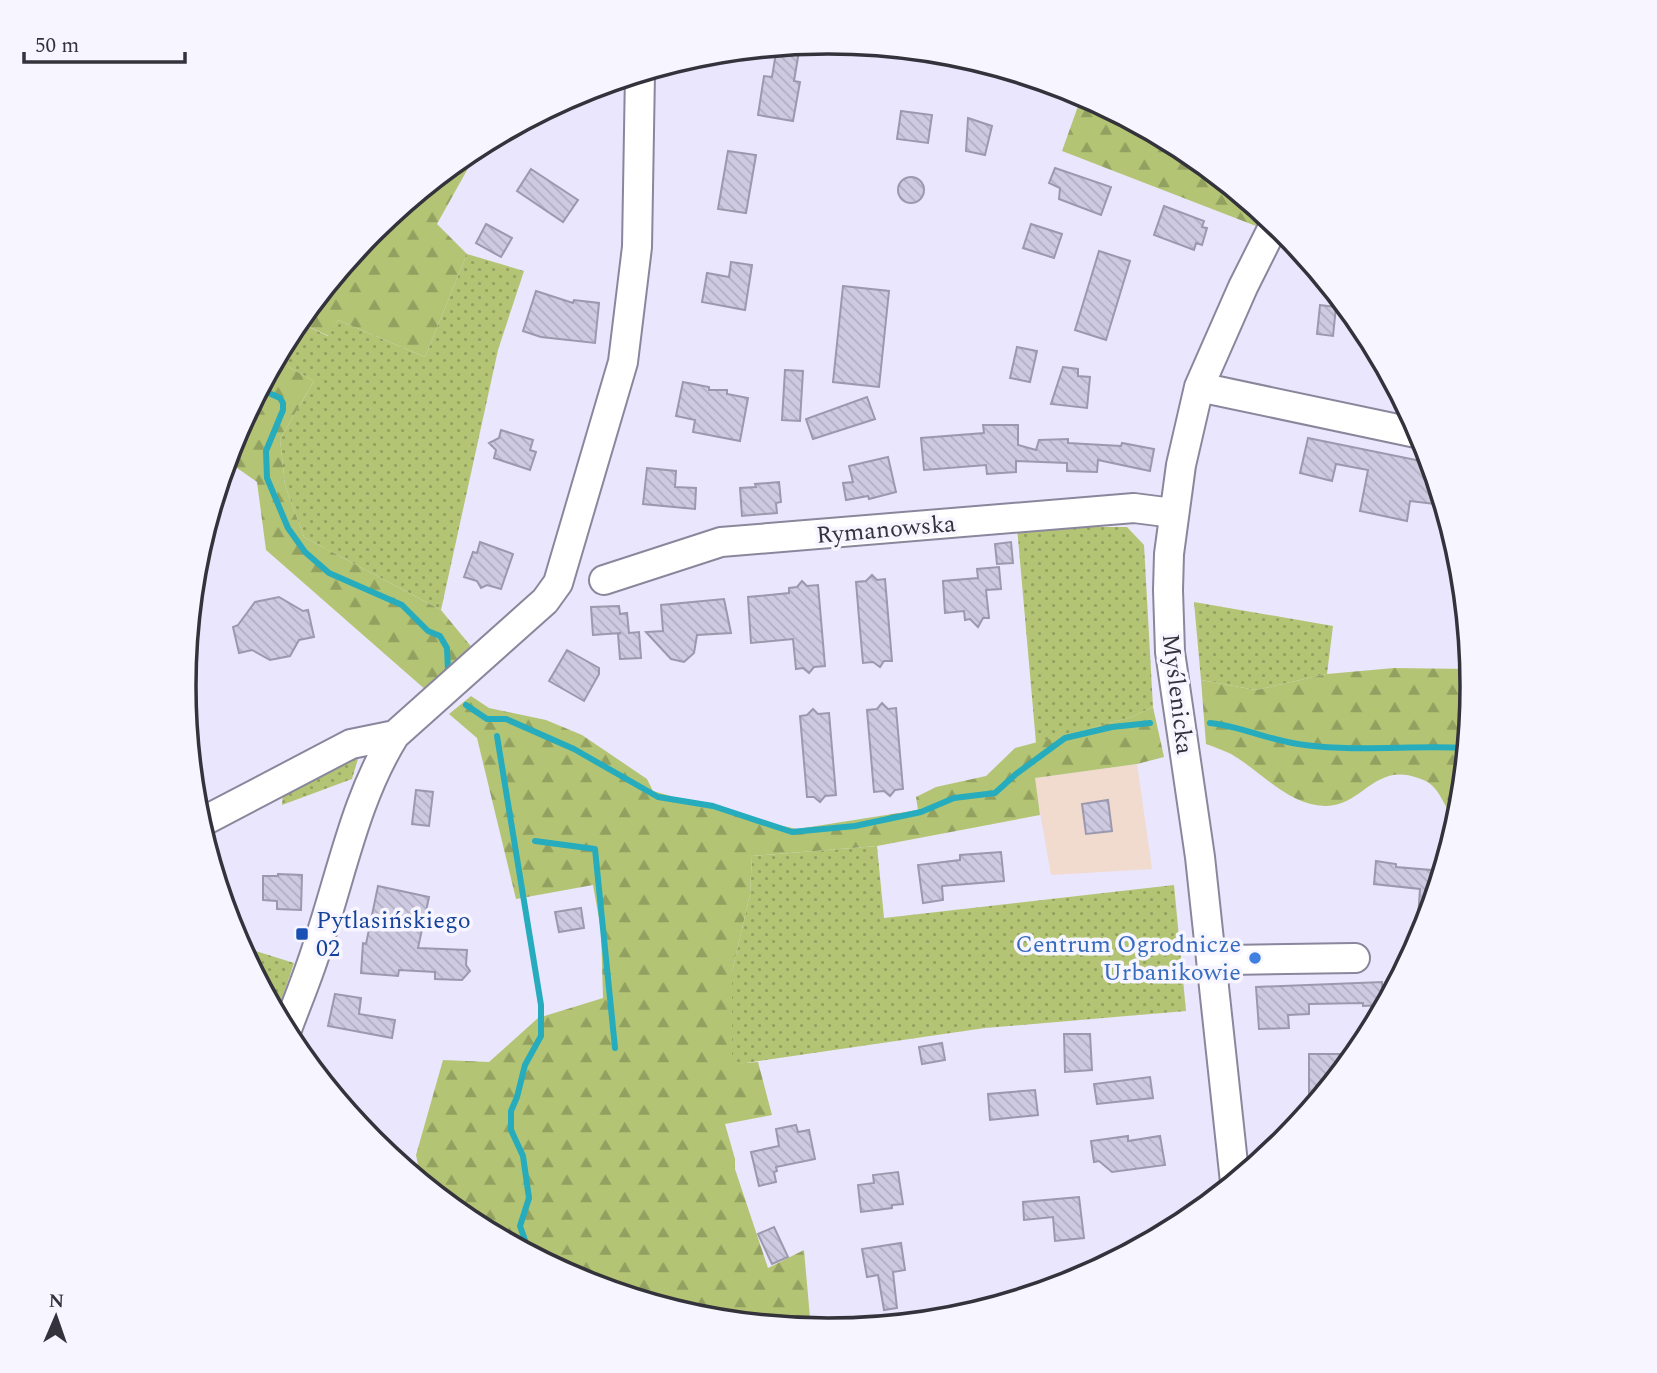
<svg xmlns="http://www.w3.org/2000/svg" width="1657" height="1373" viewBox="0 0 1657 1373" font-family="Spectral,serif">
  <defs>
    <pattern id="grass-dots" width="8" height="8" patternUnits="userSpaceOnUse" patternTransform="scale(1.75)"><rect width="8" height="8" fill="#b3c574"/><path d="M2 2h.1M6 6h.1" fill="none" stroke="#92a160" stroke-width="1.8" stroke-linecap="round"/></pattern>
    <pattern id="forest-firs" width="22" height="20" patternUnits="userSpaceOnUse" patternTransform="scale(1.75)"><rect width="22" height="20" fill="#b3c574"/><path d="M5 1l3.5 6h-7zM16 11l3.5 6h-7z" fill="#92a160"/></pattern>
    <pattern id="building-back-hatch" width="6" height="6" patternUnits="userSpaceOnUse" patternTransform="scale(1.75)"><rect width="6" height="6" fill="#cecae1"/><path d="M-1 5l2 2M0 0l6 6M5-1l2 2" fill="none" stroke="#b2aec2"/></pattern>
  </defs>
  <rect width="100%" height="100%" fill="#eae6fd"/>
  <path fill="#f1dace" d="M1137 764 1152 869 1051 875 1034 778Z"/>
  <path fill="url(#grass-dots)" d="M467 254 524 271 498 350 441 610 304 537 285 485 280 439 314 381 276 360 298 322 328 336 338 320 425 357Z
    M1017 527H1127L1144 545 1153 707 1132 717 1036 743Z
    M1194 602 1333 626 1327 674 1256 690 1201 680Z
    M360 752 352 779 282 805 283 791Z
    M877 846 884 918 1174 885 1186 1011 985 1028 732 1065V972L750 894 752 856Z
    M240 946 294 963 277 1014Z"/>
  <path fill="url(#forest-firs)" d="M1082 95 1187 151 1262 213 1256 226 1062 151Z
    M481 145 437 224 467 254 425 357 338 320 329 336 298 322 373 230 471 150Z
    M276 360 314 381 280 439 285 485 304 537 441 610 474 650 427 691 266 550 257 482 227 461 233 439Z
    M1394 668 1471 669 1473 687 1461 813 1453 839C1454 817 1449 812 1439 794 1433 785 1428 781 1418 778 1374 762 1362 807 1325 806 1287 805 1261 771 1231 754 1223 750 1214 747 1206 744L1201 680 1256 690 1327 674Z
    M471 696 489 708 546 720 582 735 647 779 653 791 755 820 797 829 918 810 916 797 936 787 986 776 1015 748 1132 717 1153 707 1164 757 1137 764 1035 778 1040 815 877 846 752 856 750 894 732 972V1064L758 1062 772 1115 725 1124 735 1159V1169L768 1268 804 1250 811 1329 702 1319 582 1282 470 1222 422 1183 416 1155 443 1060 489 1062 538 1018 603 998 601 930 593 885 516 899 477 738 449 714Z"/>
  <g fill="none" stroke-linecap="round" stroke-linejoin="round">
    <path stroke="#27acbd" stroke-width="6" d="M260 389 280 398 283 403V410L266 451 267 478 288 528 305 552 329 573 402 605 428 631 440 636 447 648 448 671
      M466 705 487 719H506L574 749 658 797 713 806 792 832 855 826 921 812 954 798 995 793 1016 774 1065 738 1112 727 1150 723
      M1210 723C1241 726 1273 742 1305 745 1359 752 1413 745 1467 748
      M497 736 541 1005V1036L525 1065 517 1097 511 1111V1130L523 1156 529 1198 520 1226 526 1243 535 1257
      M535 841 595 849 615 1048"/>
  </g>
  <path fill="url(#building-back-hatch)" stroke="#9c98ad" stroke-width="2" d="M800 45 794 81 800 82 793 121 758 115 764 76 772 77 777 47Z
    M901 111 932 115 928 143 897 139Z
    M968 118 992 126 985 155 966 151Z
    M728 151 756 155 746 213 718 209Z
    M1055 168 1111 187 1101 215 1059 199 1060 188 1049 183Z
    M531 169 578 200 563 222 517 191Z
    M898 190a13 13 0 1 1 26 0a13 13 0 1 1-26 0Z
    M1164 206 1204 221 1202 227 1207 228 1202 245 1196 243 1194 250 1154 235Z
    M486 224 512 238 501 257 476 243Z
    M1031 224 1062 234 1054 258 1023 248Z
    M1099 251 1130 261 1106 340 1075 330Z
    M731 262 752 265 745 310 702 302 707 273 729 277Z
    M843 286 889 291 879 387 833 382Z
    M536 291 573 303 574 300 599 303 595 343 541 337 523 331Z
    M1320 305 1336 307 1333 336 1317 334Z
    M1017 347 1037 351 1030 382 1010 378Z
    M1063 367 1078 369V376L1090 377 1087 408 1051 404Z
    M785 370 803 371 800 421 782 420Z
    M683 382 709 387V390H727V394L748 398 740 441 693 432 695 420 676 416Z
    M867 397 875 419 813 439 806 419Z
    M983 425H1018V445L1036 450 1039 440 1068 439V443L1121 446 1122 443 1154 449 1150 471 1098 460 1097 472 1067 471V463L1016 461V472L987 474 986 465 924 470 921 438 984 433Z
    M501 430 533 440 530 450 536 452 530 470 494 458 496 450 489 443 499 438Z
    M1308 438 1431 463 1444 505 1410 501 1407 521 1360 511 1368 470 1336 464 1332 481 1300 473Z
    M888 457 896 492 869 499 868 496 846 500 843 483 853 482 849 466Z
    M647 468 676 471 675 487 696 488 695 509 643 504Z
    M779 482 781 502 776 503 777 513 742 516 740 488 756 487 755 484Z
    M480 542 513 554 501 589 487 585 481 588 477 581 464 577 473 552 477 553Z
    M1011 542 1013 563 997 564 995 544Z
    M999 567 1001 589 986 590 989 618H983L978 627 970 619 965 620 964 611 945 613 943 581 978 578 977 569Z
    M872 575 877 580 885 579 892 661H884L880 667 873 662 863 663 859 618 856 582 866 581Z
    M802 581 807 586 818 585 825 666 814 667 809 673 803 668 796 669 793 639 751 643 748 597 789 593V588L797 587Z
    M279 597 303 611 308 610 314 637 299 640 290 656 270 660 252 650 239 653 233 627 238 625 255 602Z
    M724 599 731 633 697 635 694 653 684 662 671 659 646 632 663 631 661 605Z
    M619 606 620 614 627 613 629 633 639 632 641 658 620 659 618 634 621 633 593 635 591 607Z
    M567 650 599 668V674L584 701 549 681Z
    M882 703 888 709 896 708 903 789 895 790 890 796 884 791 874 792 867 710 877 709Z
    M813 709 818 714 829 713 836 795 825 796 820 802 814 797H807L800 716 807 715Z
    M416 790 433 792 429 826 412 824Z
    M1108 800 1112 831 1086 834 1082 804Z
    M1001 852 1004 881 942 886 943 900 923 903 918 865 960 860V855Z
    M1376 861 1396 864V867L1443 871 1424 934 1417 933 1420 889 1374 884Z
    M278 874 302 875 301 910 277 909V901L263 900V876H278Z
    M378 886 429 897 418 948 467 950 466 965 470 971 462 980 435 979V972L399 970 398 976 361 973 363 943 366 944Z
    M581 908 584 928 559 932 555 912Z
    M1382 982 1383 1005 1363 1006V1003L1309 1004V1014L1288 1015 1289 1028 1259 1029 1256 987Z
    M335 994 361 998 359 1014 395 1020 392 1038 328 1026Z
    M1064 1034H1090L1092 1070 1065 1072Z
    M942 1043 945 1060 922 1064 919 1047Z
    M1309 1054H1341L1342 1072 1309 1112Z
    M1150 1077 1153 1098 1097 1104 1094 1084Z
    M1035 1090 1038 1115 990 1120 988 1094Z
    M796 1125 798 1132 809 1130 815 1159 776 1167 777 1171 774 1172 776 1182 759 1186 751 1152 779 1146 776 1129Z
    M1128 1136V1141L1160 1136 1165 1165 1112 1172 1099 1161 1094 1162 1091 1141Z
    M898 1172 903 1204 892 1205V1208L861 1212 858 1185 874 1183 873 1175Z
    M1079 1197 1084 1238 1055 1241 1053 1217 1024 1220 1023 1202Z
    M774 1227 788 1257 772 1264 758 1234Z
    M901 1243 905 1270 893 1272 897 1308 884 1310 878 1275 867 1277 862 1249Z"/>
  <g fill="none" stroke-linecap="round" stroke-linejoin="round">
    <defs>
      <path id="minor" d="M1199 387 1421 434
        M604 580 721 542 1134 508 1173 513
        M200 823 351 744 395 735
        M1211 956 1228 960 1355 958
        M286 1032C297 1002 310 972 319 941 342 872 356 797 395 735L545 601 558 583 623 362 637 247 640 73
        M1235 1182 1200 857 1170 652 1168 590 1169 554 1181 465 1199 387 1243 287 1275 223"/>
    </defs>
    <use href="#minor" stroke="#8a879c" stroke-width="32"/>
    <use href="#minor" stroke="#fff" stroke-width="28"/>
  </g>
  <rect fill="#1a4fb4" stroke="#f7f5ff" stroke-width="2.5" x="295" y="927" width="14" height="14" rx="3.5"/>
  <circle fill="#3f7fe0" stroke="#f7f5ff" stroke-width="2.5" cx="1255" cy="958" r="7"/>
  <g text-anchor="middle" stroke-width="7" stroke-linejoin="round" paint-order="stroke">
    <g font-size="24" fill="#34333c" stroke="#f7f5ff">
      <text transform="translate(886 529) rotate(-5)" y="8">Rymanowska</text>
      <text transform="translate(1178 694) rotate(83)" y="8">Myślenicka</text>
    </g>
    <g font-size="24" fill="#164399" stroke="#f7f5ff" text-anchor="start">
      <text x="316" y="928">Pytlasińskiego<tspan x="316" dy="28">02</tspan></text>
    </g>
    <g font-size="24" fill="#366cbe" stroke="#f7f5ff" text-anchor="end">
      <text x="1241" y="952">Centrum Ogrodnicze<tspan x="1241" dy="28">Urbanikowie</tspan></text>
    </g>
  </g>
  <path d="M0 0H1657V1373H0ZM196 686a632 632 0 1 1 1264 0a632 632 0 1 1-1264 0Z" fill="#f7f5ff" fill-rule="evenodd"/>
  <path fill="none" stroke="#34333c" stroke-width="3.5" d="M196 686a632 632 0 1 1 1264 0a632 632 0 1 1-1264 0Z"/>
  <g transform="translate(56 1317) rotate(2)" stroke="#f7f5ff" stroke-width="5" paint-order="stroke">
  <path d="M0-5L12 26L0 18L-12 26Z" fill="#34333c"/>
  <text y="-10" font-size="19" font-weight="bold" text-anchor="middle" fill="#34333c">N</text>
  </g>
  <path d="M24 52v10h161v-10" fill="none" stroke="#34333c" stroke-width="3.5"/>
  <text x="35" y="52" font-size="21" fill="#34333c" stroke="#f7f5ff" stroke-width="5" paint-order="stroke">50 m</text>
</svg>
